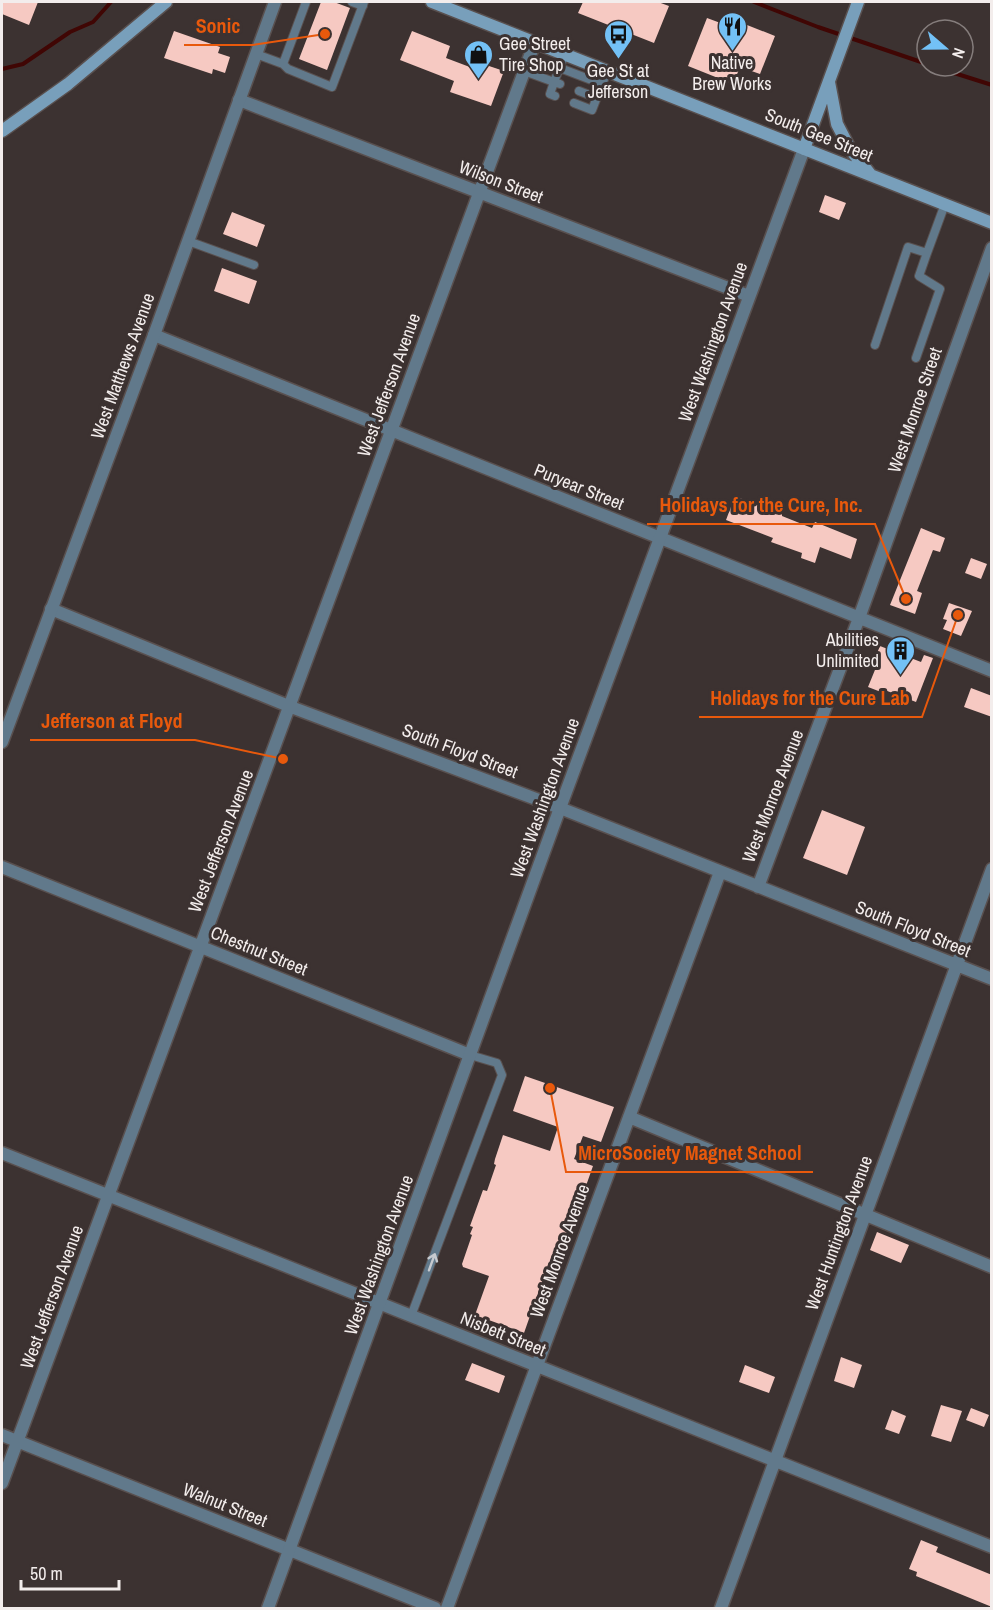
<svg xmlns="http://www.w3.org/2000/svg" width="993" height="1610" viewBox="0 0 993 1610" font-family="'Archivo Narrow',sans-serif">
  <rect width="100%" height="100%" fill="#3c3231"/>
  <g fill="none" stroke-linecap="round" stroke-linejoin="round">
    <path stroke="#400604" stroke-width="4" d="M754 2 818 27 927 64
      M932 66 992 85
      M2 69 23 64 70 32 93 22 111 2"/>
  </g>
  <path fill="#f6c9c2" d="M2 2H38L29 25 2 14Z
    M321 2H334L350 8 327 70 299 59Z
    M583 2H658L669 6 654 43 578 13Z
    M707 18 734 28 737 21 775 36 760 74 740 67 733 84 688 66Z
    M174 31 220 47 218 53 230 57 225 73 213 69 212 74 164 58Z
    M412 31 450 46 446 58 475 69 477 62 504 71 491 106 450 92 454 81 400 60Z
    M825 195 846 203 839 220 819 212Z
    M232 212 265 225 257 247 223 234Z
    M222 268 257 281 249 304 214 291Z
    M735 496 782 514V516L812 528 815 522 857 539 851 559 820 547 815 563 801 558 802 553 771 542 773 538 726 520Z
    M921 528 945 538 940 552 933 550 917 591 922 593 915 614 890 605Z
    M971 558 987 564 981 579 965 573Z
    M949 603 972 611 961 636 943 629 947 620 943 619Z
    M880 646 921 662 924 655 933 658 916 702 882 689 881 692 868 687 879 660 875 658Z
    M971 688 992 696V717L964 707Z
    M822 810 865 827 847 875 803 858Z
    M525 1076 614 1107 601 1142 583 1136 574 1159 593 1166 558 1265 549 1262 524 1333 475 1315 489 1276 463 1267 462 1264 472 1235 470 1234 473 1227 470 1226 483 1190 487 1191 496 1165 494 1164 495 1159 503 1135 550 1151 558 1127 513 1111Z
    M877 1232 909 1245 901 1263 870 1250Z
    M841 1357 862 1365 854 1388 834 1381Z
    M472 1363 505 1376 499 1393 465 1380Z
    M745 1365 775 1377 769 1393 739 1382Z
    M941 1405 962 1411 951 1442 931 1436Z
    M971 1408 989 1415 984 1427 966 1420Z
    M892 1410 906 1416 899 1434 885 1429Z
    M921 1540 938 1547 936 1552 992 1575V1607L916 1576 917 1572 909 1569Z"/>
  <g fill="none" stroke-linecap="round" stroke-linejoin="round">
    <defs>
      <path id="service" d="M352 2 363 6
        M256 54 283 64 288 69 332 87 364 2
        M283 64 306 2
        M560 68 602 84 608 70
        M524 71 554 82 565 54
        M579 91 597 98
        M555 96 550 94 554 82 560 84
        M574 103 592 110 602 84
        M188 241 254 265
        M875 345 908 247 927 253 945 204
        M916 358 940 289 919 276 927 253
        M411 1316 502 1075 497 1063 470 1055"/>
      <path id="minor" d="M239 100 749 296
        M154 335 992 671
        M51 609 291 707 560 808 992 979
        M2 867 470 1055
        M758 887 859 618 992 248
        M629 1117 992 1267
        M2 1153 992 1547
        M2 1435 435 1608
        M2 1483C181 1003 357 522 535 42
        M447 1608 720 872
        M721 1608 992 869"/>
      <path id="tertiary" d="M2 742 154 335 275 2
        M268 1608 560 808 804 149"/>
      <path id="secondary" d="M432 2 992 223
        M829 82 837 124 850 149 870 174
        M2 131 68 84 166 2
        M804 149 858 2"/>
    </defs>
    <use href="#service" stroke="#59504f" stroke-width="10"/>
    <use href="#minor" stroke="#59504f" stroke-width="15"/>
    <use href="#tertiary" stroke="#59504f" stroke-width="15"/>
    <use href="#secondary" stroke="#59504f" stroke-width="15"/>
    <use href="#service" stroke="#61798b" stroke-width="8"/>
    <use href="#minor" stroke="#61798b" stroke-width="12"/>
    <use href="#tertiary" stroke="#61798b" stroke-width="12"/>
    <use href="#secondary" stroke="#789fbb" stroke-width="12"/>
  </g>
  <defs><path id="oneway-shaft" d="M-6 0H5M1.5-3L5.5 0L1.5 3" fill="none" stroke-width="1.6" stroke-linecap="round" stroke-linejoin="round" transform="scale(1.5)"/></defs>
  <use stroke="#c7cacf" href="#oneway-shaft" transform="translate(432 1262) rotate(-70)"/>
  <defs>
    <symbol id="restaurant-pin" viewBox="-11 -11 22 30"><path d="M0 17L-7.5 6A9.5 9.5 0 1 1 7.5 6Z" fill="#73c1f6" stroke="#3c3231"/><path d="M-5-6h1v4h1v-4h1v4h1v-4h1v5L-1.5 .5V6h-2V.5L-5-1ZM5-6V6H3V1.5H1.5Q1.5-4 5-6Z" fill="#111"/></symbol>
    <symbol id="bus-pin" viewBox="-11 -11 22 30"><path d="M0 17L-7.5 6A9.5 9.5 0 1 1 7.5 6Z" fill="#73c1f6" stroke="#3c3231"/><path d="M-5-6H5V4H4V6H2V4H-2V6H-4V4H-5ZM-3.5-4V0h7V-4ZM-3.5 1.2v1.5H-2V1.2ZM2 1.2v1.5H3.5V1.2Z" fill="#111"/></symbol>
    <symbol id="shop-pin" viewBox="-11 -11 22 30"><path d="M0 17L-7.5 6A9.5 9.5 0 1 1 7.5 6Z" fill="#73c1f6" stroke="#3c3231"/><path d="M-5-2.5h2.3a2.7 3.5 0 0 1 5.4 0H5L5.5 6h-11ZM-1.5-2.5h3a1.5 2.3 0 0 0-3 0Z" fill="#111"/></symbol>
    <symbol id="building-pin" viewBox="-11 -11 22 30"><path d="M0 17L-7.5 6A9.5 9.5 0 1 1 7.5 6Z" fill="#73c1f6" stroke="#3c3231"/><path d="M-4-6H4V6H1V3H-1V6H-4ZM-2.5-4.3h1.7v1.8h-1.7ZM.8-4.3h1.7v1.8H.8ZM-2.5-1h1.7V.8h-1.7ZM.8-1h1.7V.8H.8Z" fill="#111"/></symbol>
  </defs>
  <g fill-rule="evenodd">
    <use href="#restaurant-pin" x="716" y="10" width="33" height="45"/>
    <use href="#bus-pin" x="602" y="18" width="33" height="45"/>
    <use href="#shop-pin" x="462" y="38" width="33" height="45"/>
    <use href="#building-pin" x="884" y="634" width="33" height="45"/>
  </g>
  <g text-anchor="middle" stroke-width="6" stroke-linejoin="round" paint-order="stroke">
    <g font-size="18" fill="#f3edec" stroke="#3c3231">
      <text x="499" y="50" text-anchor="start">Gee Street<tspan x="499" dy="21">Tire Shop</tspan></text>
      <text x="732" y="69">Native<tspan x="732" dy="21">Brew Works</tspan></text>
      <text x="618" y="77">Gee St at<tspan x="618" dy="21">Jefferson</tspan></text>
      <text x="879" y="646" text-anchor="end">Abilities<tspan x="879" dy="21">Unlimited</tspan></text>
    </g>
    <g font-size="18" fill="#f3edec" stroke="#3c3231">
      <text transform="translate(819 135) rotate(22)" y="6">South Gee Street</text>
      <text transform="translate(501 182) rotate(21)" y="6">Wilson Street</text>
      <text transform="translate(713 342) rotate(-70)" y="6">West Washington Avenue</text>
      <text transform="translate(123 366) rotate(-70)" y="6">West Matthews Avenue</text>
      <text transform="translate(389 385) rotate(-70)" y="6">West Jefferson Avenue</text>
      <text transform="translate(915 410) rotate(-71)" y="6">West Monroe Street</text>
      <text transform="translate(579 487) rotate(22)" y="6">Puryear Street</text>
      <text transform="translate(460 751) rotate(21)" y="6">South Floyd Street</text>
      <text transform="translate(773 796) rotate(-69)" y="6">West Monroe Avenue</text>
      <text transform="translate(545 798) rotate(-70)" y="6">West Washington Avenue</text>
      <text transform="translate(221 841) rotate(-69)" y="6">West Jefferson Avenue</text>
      <text transform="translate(913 929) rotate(22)" y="6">South Floyd Street</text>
      <text transform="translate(259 951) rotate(22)" y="6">Chestnut Street</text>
      <text transform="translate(839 1233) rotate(-70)" y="6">West Huntington Avenue</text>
      <text transform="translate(560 1251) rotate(-70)" y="6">West Monroe Avenue</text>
      <text transform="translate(379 1255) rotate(-70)" y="6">West Washington Avenue</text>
      <text transform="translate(52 1297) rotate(-70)" y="6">West Jefferson Avenue</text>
      <text transform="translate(503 1334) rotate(22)" y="6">Nisbett Street</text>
      <text transform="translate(225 1505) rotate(22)" y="6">Walnut Street</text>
    </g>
  </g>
  <path fill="none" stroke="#e8590c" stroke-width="2" d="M325 34L253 45H184M906 599L875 524H647M958 615L922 717H699M283 759L195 740H30M550 1088L566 1172H813"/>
  <g fill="#e8590c" stroke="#3c3231" stroke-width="2">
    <circle cx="325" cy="34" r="6"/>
    <circle cx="906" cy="599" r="6"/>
    <circle cx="958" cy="615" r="6"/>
    <circle cx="283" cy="759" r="6"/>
    <circle cx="550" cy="1088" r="6"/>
  </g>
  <g font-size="20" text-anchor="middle" font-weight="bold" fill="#e8590c" stroke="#3c3231" stroke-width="6" stroke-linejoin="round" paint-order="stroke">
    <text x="218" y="33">Sonic</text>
    <text x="761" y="512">Holidays for the Cure, Inc.</text>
    <text x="810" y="705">Holidays for the Cure Lab</text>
    <text x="112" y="728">Jefferson at Floyd</text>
    <text x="690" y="1160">MicroSociety Magnet School</text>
  </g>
  <rect width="993" height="1610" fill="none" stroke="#f3edec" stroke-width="6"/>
  <g transform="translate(945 48) rotate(110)"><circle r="28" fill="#3c3231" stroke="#857d7c" stroke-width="1.5"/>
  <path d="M0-4.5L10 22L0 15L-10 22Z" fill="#73c1f6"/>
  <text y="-9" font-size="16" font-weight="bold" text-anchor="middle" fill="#f3edec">N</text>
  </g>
  <path d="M21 1580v9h98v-9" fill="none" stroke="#f3edec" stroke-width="3"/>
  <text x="30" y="1580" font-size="18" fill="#f3edec" stroke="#3c3231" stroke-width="4.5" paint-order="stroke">50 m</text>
</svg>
